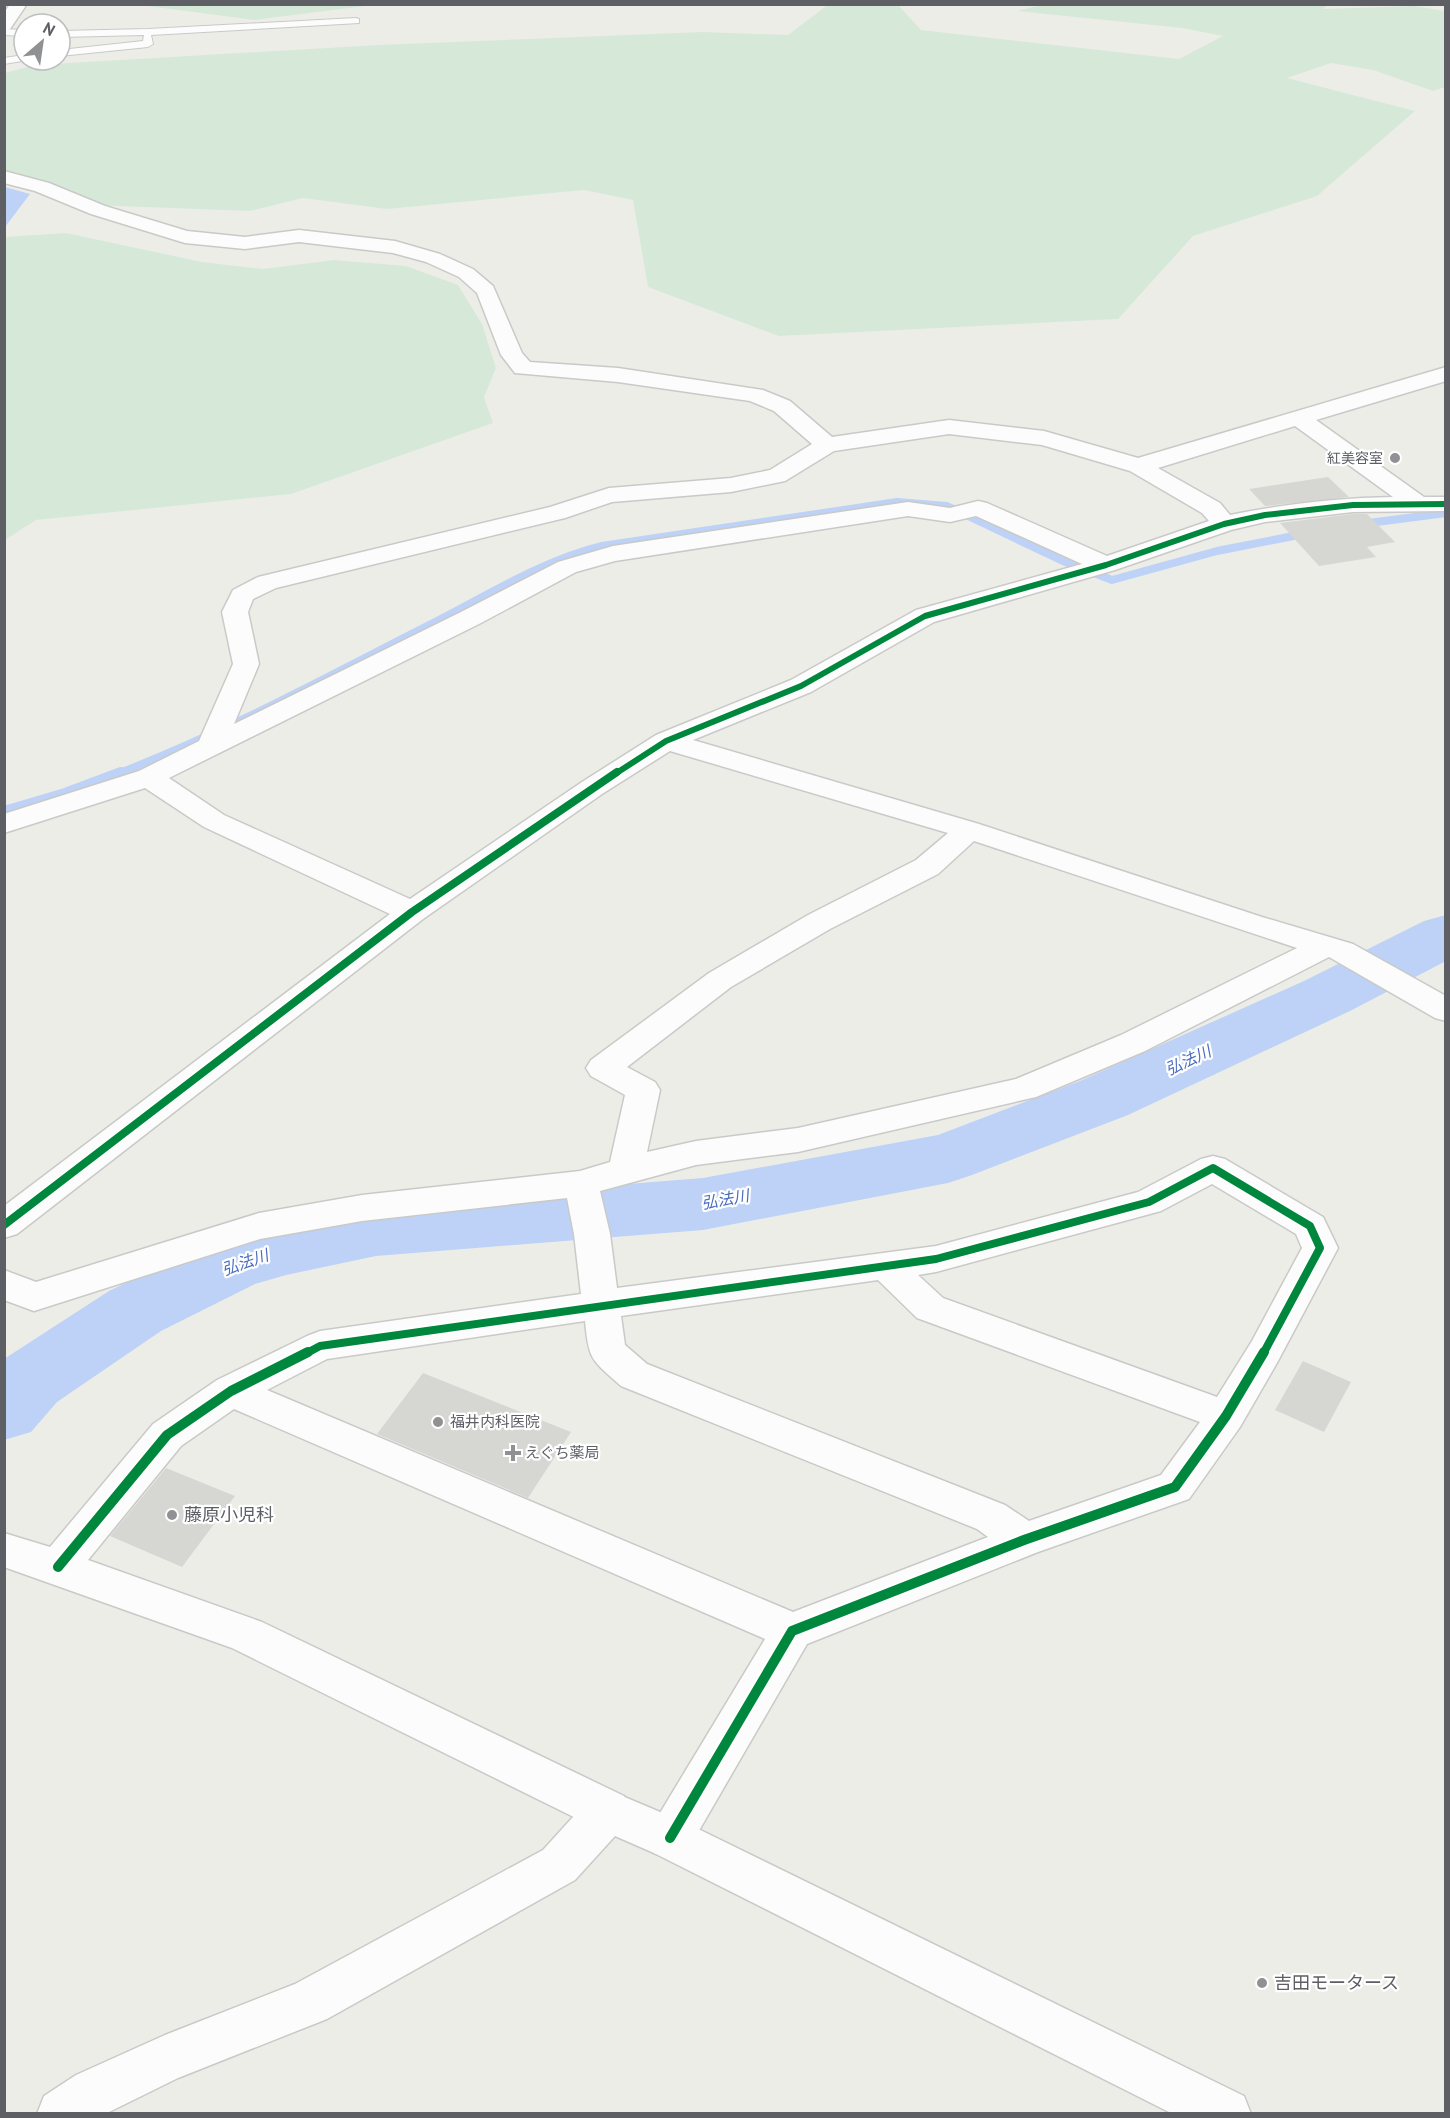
<svg xmlns="http://www.w3.org/2000/svg" width="1450" height="2118" viewBox="0 0 1450 2118" font-family="'PT Sans','Noto Sans JP',sans-serif">
  <rect width="100%" height="100%" fill="#edede8"/>
  <path fill="#d6e9d8" d="M829 4 898 5 921 30 1179 59 1223 36 1182 28 1017 11 1045 4H1327L1323 9 1414 6 1445 11V87L1433 91 1373 70 1331 63 1287 78 1415 111 1317 196 1193 236 1118 319 779 336 648 287 633 200 584 190 387 209 303 198 250 211 90 205 5 178V73L35 65 378 45 702 32 788 35Z
    M140 5V4L373 5 254 20Z
    M66 233 202 262 263 269 334 260 406 266 458 285 482 324 496 368 484 397 493 423 291 494 36 520 5 540V237Z"/>
  <path fill="#bdd2f6" d="M5 187 30 194 5 227 4 187Z"/>
  <g fill="none" stroke-linecap="round" stroke-linejoin="round">
    <path stroke="#bdd2f6" stroke-width="8" d="M1361 524 1446 513
      M117 774C227 732 332 674 437 621 492 593 542 561 602 546L897 502 947 506 1063 561 1112 580 1217 551 1304 534"/>
    <path stroke="#bdd2f6" stroke-width="10" d="M4 811 65 793 121 772"/>
    <path fill="#bdd2f6" fill-rule="evenodd" d="M1446 915V961L1350 1011 1128 1115 972 1175 948 1183 703 1230 376 1256 286 1275 255 1284 161 1331 57 1402 31 1432 4 1440V1359L109 1291 205 1245 286 1221 376 1204 703 1178 938 1135 1080 1081 1304 981 1424 921Z"/>
  </g>
  <path fill="#d6d6d3" d="M1328 477 1349 497 1265 506 1249 489Z
    M1353 514H1367L1395 542 1367 547 1376 557 1319 566 1280 523Z
    M1303 1361 1351 1382 1324 1432 1275 1410Z
    M423 1373 571 1432 528 1498 377 1434Z
    M166 1468 235 1496 182 1567 110 1536Z"/>
  <g fill="none" stroke-linecap="round" stroke-linejoin="round">
    <defs>
      <path id="service" d="M356 18 359 19V23L151 35 153 44 148 47 60 56V50L143 41 144 35 60 37V31L148 29Z
        M4 29 24 30V36L4 35Z
        M24 55V60H28L4 64V58Z"/>
      <path id="minor" d="M10 4H27L10 29 4 30V13Z
        M4 171 49 183 105 206 187 231 245 237 299 230 395 241 440 254 473 269 493 286 522 353 530 362 618 368 763 390 790 401 832 437 949 420 1044 431 1138 458 1446 367V381L1316 420 1424 497H1446V511L1353 512 1265 522 1231 530 1115 570 934 622 811 692 693 740 979 824 1262 917 1353 944 1446 996V1021L1435 1018 1329 957 1145 1051 1036 1097 798 1152 696 1165 600 1191 610 1234 617 1288 936 1246 1138 1192 1201 1159 1213 1156 1225 1159 1323 1217 1338 1248 1278 1361 1240 1427 1189 1499 1038 1552 807 1644 686 1853 670 1859 654 1853 647 1838 654 1823 765 1639 234 1409 181 1446 88 1560 262 1622 624 1796 630 1811 624 1826 608 1832 592 1826 232 1648 4 1567V1533L50 1547 153 1424 217 1380 307 1336 320 1331 581 1294 574 1234 567 1198 362 1221 260 1239 34 1311 4 1300V1270L36 1282 259 1213 362 1195 580 1171 610 1162 625 1095 591 1076 586 1068 591 1060 709 973 808 915 916 860 948 833 670 751 602 794 423 919 17 1234 4 1238V1206L390 914 204 827 145 788 4 833V814L139 771 199 741 233 664 222 612 233 590 258 577 550 507 609 488 731 478 770 470 812 444 774 411 750 401 618 382 515 373 501 355 477 293 459 277 426 262 393 253 299 242 245 249 185 243 91 214 35 191 4 183ZM1295 426 1393 497C1338 498 1284 504 1230 515L1220 503 1158 468ZM949 434 1042 445 1130 471 1202 513 1209 521 1107 556 987 503 978 501 950 508 908 502 613 546 558 562 461 612 234 724 259 664 248 612 253 599 276 588 565 518 612 502 731 492 785 481 834 451ZM908 516 950 522 976 516 1082 564 916 610 791 680 656 735 582 782 410 899 224 815 169 778 479 624 576 572 615 561ZM974 841 1297 948 1121 1035 1016 1079 798 1128 696 1141 647 1152 660 1090 655 1082 627 1067 731 987 830 929 938 874ZM1212 1184 1296 1234 1302 1248 1252 1341 1217 1397 943 1298 918 1275 936 1272 1161 1211ZM878 1280 917 1318 1200 1422 1161 1475 1029 1521 1005 1505 647 1364 625 1345 621 1316ZM585 1321C589 1361 591 1359 621 1386L977 1529 988 1537 793 1612 267 1390 327 1359Z"/>
      <path id="tertiary" d="M608 1790 686 1823 1244 2096 1251 2114H1173L654 1853 615 1836 575 1880 327 2019 178 2078 105 2114H37L44 2096 76 2075 165 2035 295 1984 543 1850 592 1796Z"/>
    </defs>
    <use href="#service" stroke="#c9cac8" stroke-width="2"/>
    <use href="#minor" stroke="#c9cac8" stroke-width="3"/>
    <use href="#tertiary" stroke="#c9cac8" stroke-width="3"/>
    <use href="#service" fill="#fcfcfc" fill-rule="evenodd"/>
    <use href="#minor" fill="#fcfcfc" fill-rule="evenodd"/>
    <use href="#tertiary" fill="#fcfcfc" fill-rule="evenodd"/>
    <defs>
      <path id="cycleway-far2" d="M615 774 666 741 801 686 925 616 1106 565 1224 524 1265 515 1353 505 1446 504"/>
      <path id="cycleway-far1" d="M4 1225 412 912 617 772
        M305 1354 320 1346 936 1259 1149 1202 1213 1168 1310 1226 1320 1248 1263 1354"/>
      <path id="cycleway" d="M58 1567 167 1435 231 1391 308 1352
        M670 1838 792 1631 1024 1540 1175 1487 1226 1416 1264 1352"/>
    </defs>
    <use href="#cycleway-far2" stroke="#fff" stroke-width="9"/>
    <use href="#cycleway-far1" stroke="#fff" stroke-width="11"/>
    <use href="#cycleway" stroke="#fff" stroke-width="14"/>
    <use href="#cycleway-far2" stroke="#00873e" stroke-width="6"/>
    <use href="#cycleway-far1" stroke="#00873e" stroke-width="8"/>
    <use href="#cycleway" stroke="#00873e" stroke-width="10"/>
  </g>
  <g fill="#8f9193" stroke="#fff" stroke-width="2">
    <circle cx="1395" cy="458" r="6"/>
    <circle cx="438" cy="1422" r="6"/>
    <path d="M510 1444h6v6h6v6h-6v6h-6v-6h-6v-6h6z"/>
    <circle cx="172" cy="1515" r="6"/>
    <circle cx="1262" cy="1983" r="6"/>
  </g>
  <g text-anchor="middle" stroke-width="4.5" stroke-linejoin="round" paint-order="stroke">
    <g font-size="14" fill="#5d5f65" stroke="#fff" text-anchor="end">
      <text x="1383" y="463">紅美容室</text>
    </g>
    <g font-size="15" fill="#5d5f65" stroke="#fff" text-anchor="start">
      <text x="450" y="1427">福井内科医院</text>
      <text x="525" y="1458">えぐち薬局</text>
    </g>
    <g font-size="16" font-style="italic" fill="#4b6dbf" stroke="#fff">
      <text transform="translate(1188 1060) rotate(-25)" y="6">弘法川</text>
      <text transform="translate(725 1199) rotate(-10)" y="6">弘法川</text>
      <text transform="translate(245 1262) rotate(-19)" y="6">弘法川</text>
    </g>
    <g font-size="18" fill="#5d5f65" stroke="#fff" text-anchor="start">
      <text x="184" y="1521">藤原小児科</text>
      <text x="1274" y="1989">吉田モータース</text>
    </g>
  </g>
  <rect width="1450" height="2118" fill="none" stroke="#5d5f65" stroke-width="12"/>
  <g transform="translate(42 42) rotate(29)"><circle r="28" fill="#ffffff" stroke="#bebfc1" stroke-width="1.5"/>
  <path d="M0-4.5L10 22L0 15L-10 22Z" fill="#8f9193"/>
  <text y="-9" font-size="16" font-weight="bold" text-anchor="middle" fill="#5d5f65">N</text>
  </g>
</svg>
